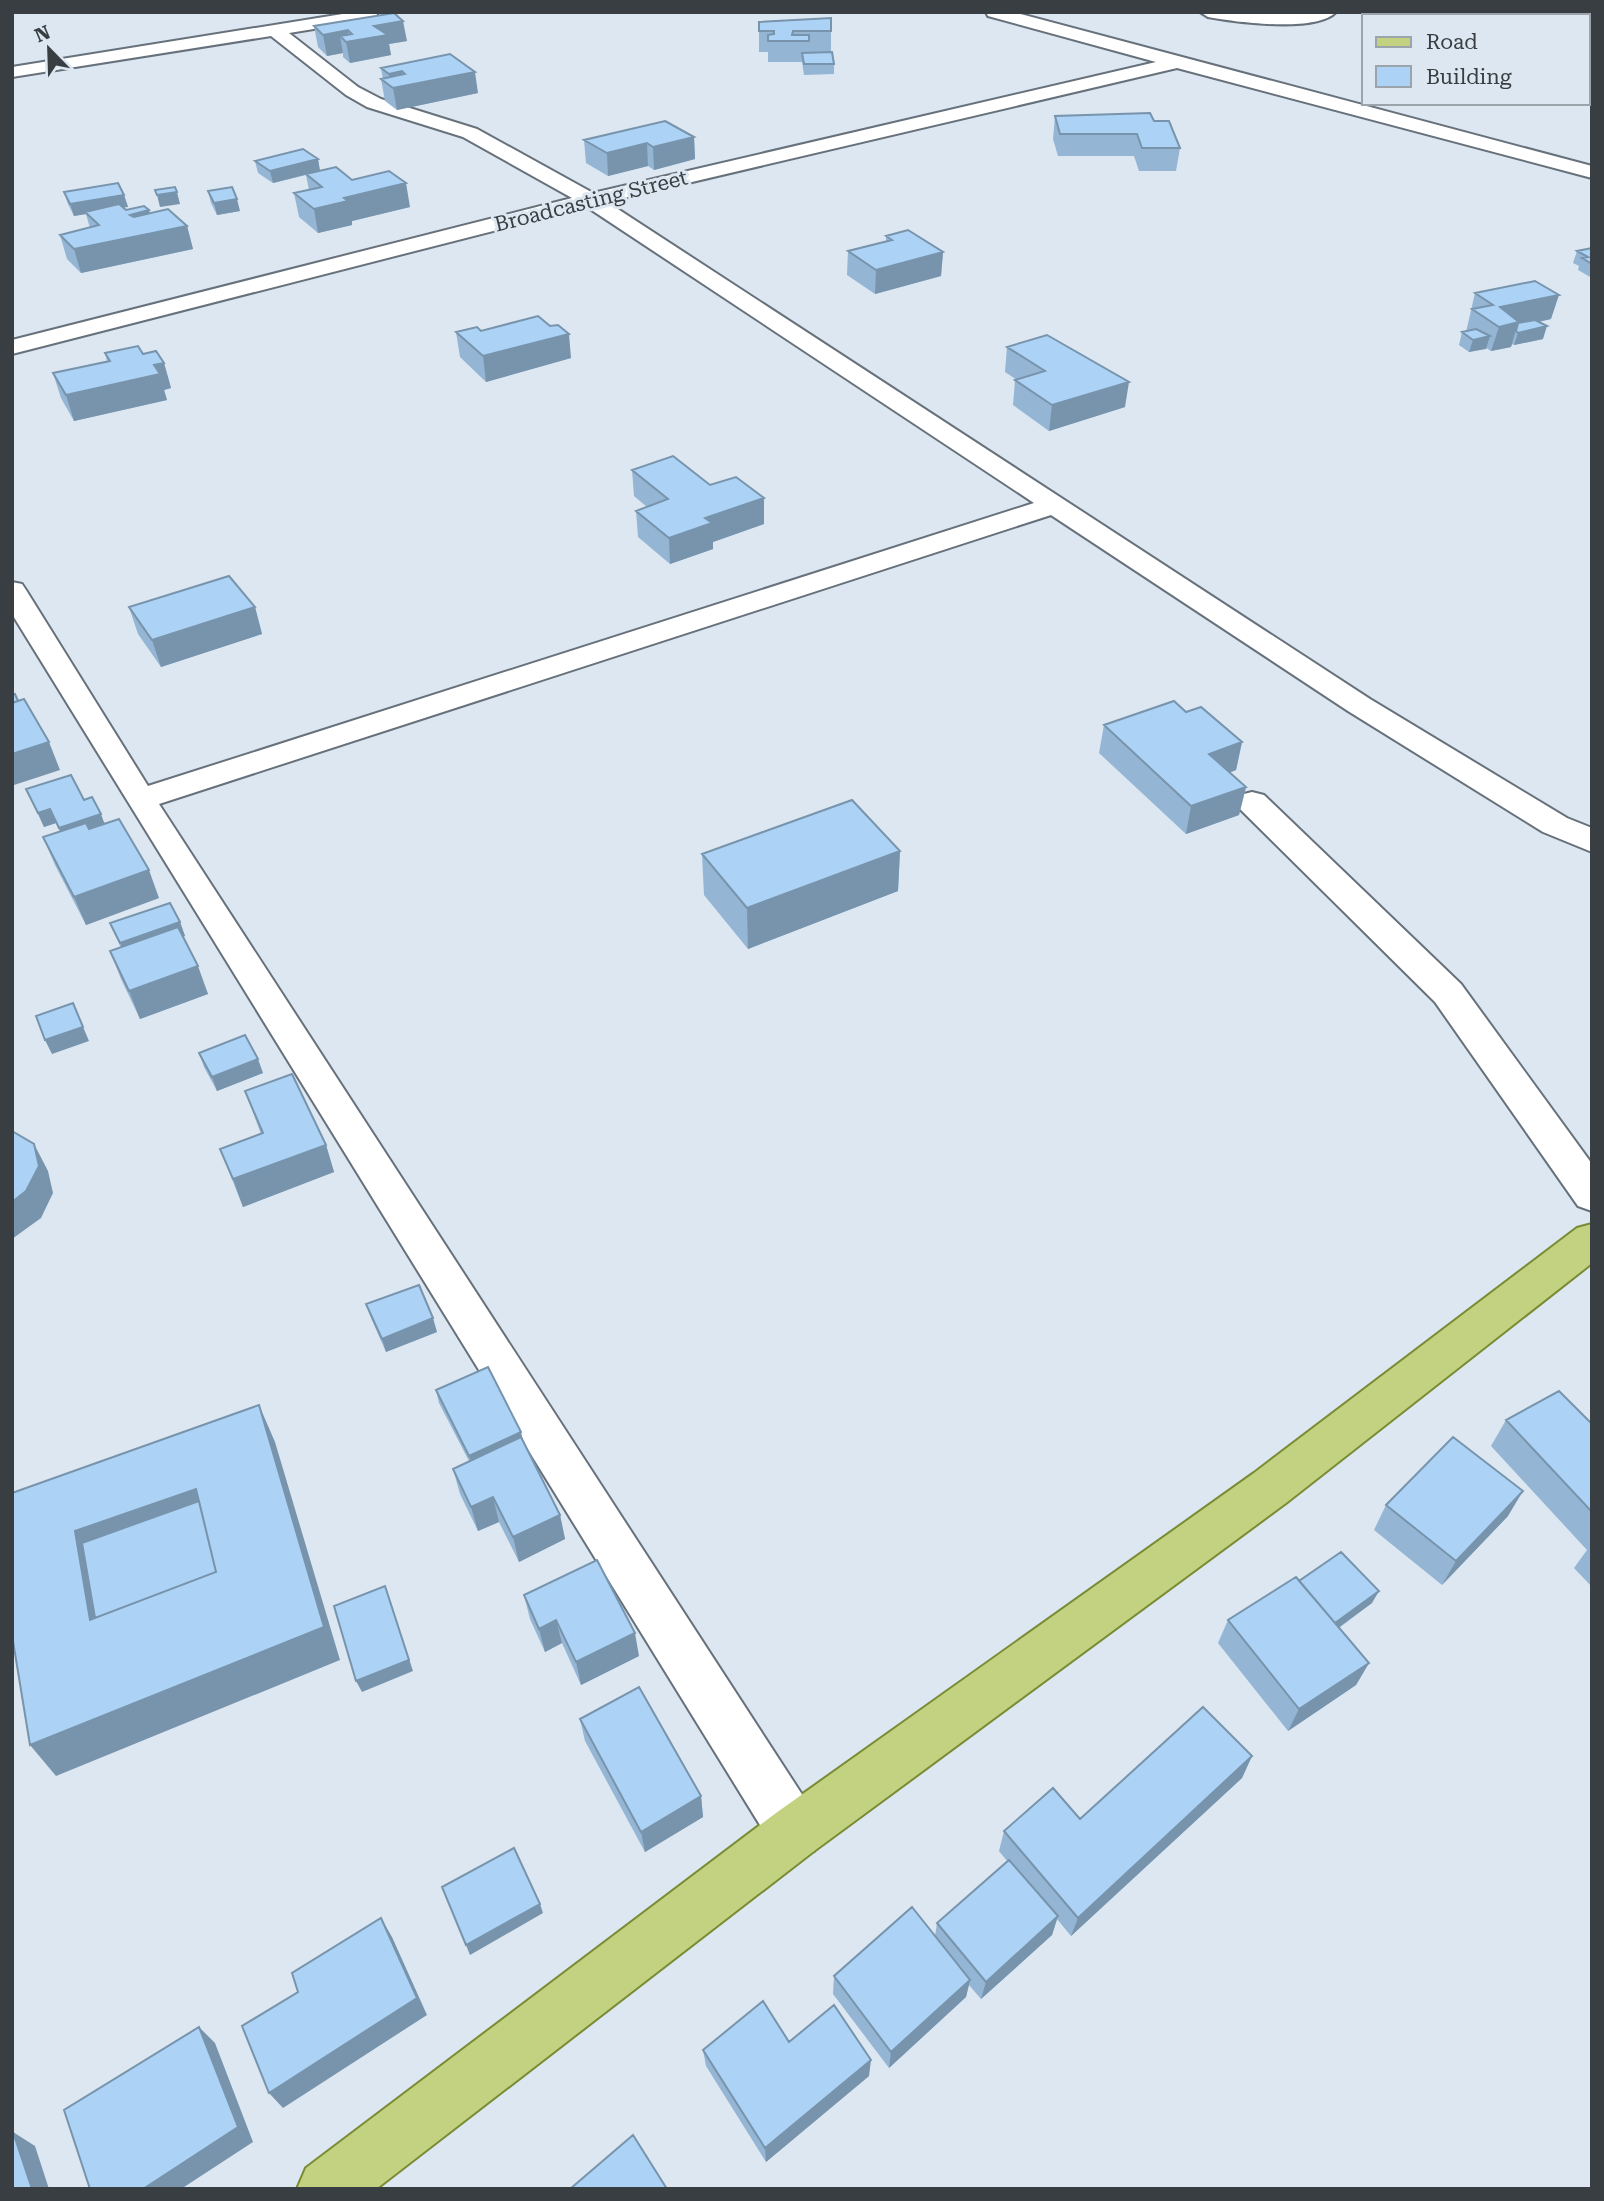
<svg xmlns="http://www.w3.org/2000/svg" width="1604" height="2201" viewBox="0 0 1604 2201" font-family="'Roboto Serif',serif">
  <rect width="100%" height="100%" fill="#dce7f1"/>
  <g fill="none" stroke-linecap="round" stroke-linejoin="round">
    <defs>
      <path id="minor" d="M355 12H376L377 15 369 20 289 33 358 87 381 99 477 129 593 193 1156 62 988 16 986 12H1013L1592 166V178L1177 68 607 202 1370 699 1567 818 1592 828V852L1543 832 1348 711 1051 515 159 804 814 1813 822 1832 814 1851 795 1859 776 1851 12 614V582L22 584 26 590 148 786 1034 503 587 207 12 354V340L572 198 463 137 367 107 346 95 271 36 12 77V67Z
        M1200 12H1336C1316 33 1235 22 1208 17Z
        M1252 792 1264 795 1461 984 1592 1164V1211L1578 1206 1435 1002 1240 809 1236 802 1240 795Z"/>
      <path id="major" d="M1592 1224V1263L1286 1503 814 1851 376 2189H297L306 2168 776 1813 1254 1473 1577 1228Z"/>
    </defs>
    <use href="#minor" stroke="#67717b" stroke-width="4"/>
    <use href="#major" stroke="#798b33" stroke-width="4"/>
    <use href="#minor" fill="#fff" fill-rule="evenodd"/>
    <use href="#major" fill="#c3d280" fill-rule="evenodd"/>
  </g>
  <path fill="#94b5d4" d="M394 13 407 41 389 44 391 55 350 63 343 57V53L327 56 318 47 314 26Z
    M831 18V52H809V53L834 64V74L804 75 802 62H768V52H759V31Z
    M450 54 478 93 397 110 385 101 381 79H383L381 68Z
    M1055 116 1154 121 1180 148 1176 171H1139L1134 156H1058L1053 139Z
    M694 137 695 159 654 170 648 166 608 176 586 163 584 140Z
    M318 159 320 171 352 180 410 207 352 221V225L318 233 299 217 294 193 309 190 306 175 273 183 258 173 255 161Z
    M208 191 240 211 217 215 211 203Z
    M64 192 124 195 128 207H123L126 210 150 214 187 226 193 249 81 273 67 259 60 235 90 228 86 214 74 216 68 204Z
    M886 236 943 252 941 276 875 294 847 275 848 251 886 241Z
    M1592 248V278L1578 270 1579 266 1573 263 1577 251Z
    M1475 293 1551 319 1539 322 1543 339 1514 345 1512 344 1511 347 1491 351 1486 348 1469 352 1459 345 1462 332H1466Z
    M481 331 571 358 486 382 460 357 456 332Z
    M1007 347 1125 407 1049 431 1013 405 1015 380H1017L1005 372Z
    M105 353 164 363 171 388 164 390 167 400 74 421 61 398 53 373 107 361Z
    M632 470 710 485 764 498V524L713 542V549L670 564 638 537 636 511 647 507 634 496Z
    M129 607H255L262 634 161 667 138 634Z
    M1186 712 1242 742 1236 770 1229 773 1246 787 1239 815 1186 834 1099 753 1104 725Z
    M26 789 84 800 105 823 159 898 86 925 55 865 43 837 60 832 56 823 44 827Z
    M900 851 898 891 748 949 704 895 702 854Z
    M180 922 185 936 183 937 208 994 140 1019 121 979 110 951 121 948 110 923Z
    M199 1053 263 1073 217 1091 204 1067Z
    M245 1091 326 1145 334 1172 243 1207 220 1149 261 1134Z
    M366 1304 437 1332 386 1352 371 1318Z
    M436 1390 523 1441 560 1515 565 1539 519 1562 499 1522 478 1531 460 1494 453 1469 469 1461 439 1403Z
    M1506 1420 1592 1424V1587L1574 1568 1587 1550 1491 1446Z
    M1386 1505 1508 1516 1442 1585 1374 1530Z
    M1299 1581 1372 1603 1339 1628 1369 1663 1356 1685 1288 1731 1218 1643 1228 1620Z
    M524 1595 639 1656 581 1685 562 1643 545 1652 530 1619Z
    M580 1719 701 1796 703 1817 645 1852 585 1741Z
    M1252 1756 1242 1778 1071 1936 1057 1919 1052 1935 981 1999 969 1985 966 1997 889 2068 833 1994 834 1976 935 1936 937 1923 1007 1861 999 1851 1004 1831 1080 1819Z
    M789 2042 869 2076 766 2162 706 2066 703 2050Z"/>
  <path fill="#7894ac" d="M403 21 407 41 389 44 391 55 350 63 346 42 340 36 343 53 327 56 323 35 348 30 350 41 374 26Z
    M402 71 404 86 475 72 478 93 397 110 393 88 391 87 389 74Z
    M694 137 695 159 654 170 653 147Z
    M647 143 648 166 608 176 607 153Z
    M318 159 320 171 273 183 270 171Z
    M406 183 410 207 352 221V225L318 233 314 209 344 198Z
    M177 192 180 204 160 207 157 195Z
    M124 195 128 207 87 213 85 212 86 214 74 216 70 204Z
    M237 199 240 211 217 215 214 203Z
    M149 210 155 232 187 226 193 249 81 273 74 249 130 215Z
    M943 252 941 276 875 294 876 270Z
    M1559 295 1551 319 1517 326 1511 347 1491 351 1499 327 1500 307Z
    M1547 326 1543 339 1514 345 1518 333Z
    M569 334 571 358 486 382 483 356Z
    M1490 336 1486 349 1469 352 1473 340Z
    M164 363 171 388 164 390 167 400 74 421 66 395 154 365Z
    M1129 382 1125 407 1049 431 1052 405Z
    M764 498V524L713 542V549L670 564 669 538 705 518Z
    M255 607 262 634 161 667 152 640Z
    M49 742 60 770 14 785 12 780V754Z
    M1242 742 1236 770 1203 782 1209 754Z
    M1246 787 1239 815 1186 834 1191 806Z
    M50 809 56 823 44 827 38 813Z
    M101 814 106 828 65 842 59 828Z
    M900 851 898 891 748 949 747 908Z
    M149 870 159 898 86 925 74 897Z
    M180 922 185 936 126 957 120 943Z
    M198 966 208 994 140 1019 129 991Z
    M73 1003 89 1041 52 1054 45 1040Z
    M258 1059 263 1073 217 1091 212 1077Z
    M34 1144 48 1171 53 1193 41 1218 12 1239V1202Z
    M326 1145 334 1172 243 1207 233 1179Z
    M433 1318 437 1332 386 1352 382 1339Z
    M259 1405 275 1442 340 1660 56 1776 30 1745 324 1627Z
    M521 1432 524 1445 473 1469 469 1456Z
    M196 1489 234 1607 90 1620 75 1531Z
    M1523 1491 1508 1516 1442 1585 1456 1561Z
    M493 1497 499 1522 478 1531 471 1507Z
    M560 1515 565 1539 519 1562 513 1537Z
    M385 1586 413 1671 362 1692 356 1681Z
    M1379 1591 1372 1603 1328 1635 1334 1624Z
    M556 1620 562 1643 545 1652 539 1629Z
    M635 1633 639 1656 581 1685 576 1662Z
    M1369 1663 1356 1685 1288 1731 1299 1709Z
    M1252 1756 1242 1778 1071 1936 1078 1918Z
    M701 1796 703 1817 645 1852 641 1832Z
    M540 1904 543 1913 470 1955 466 1945Z
    M1058 1916 1052 1935 981 1999 986 1982Z
    M381 1918 392 1937 427 2015 283 2108 269 2093Z
    M970 1980 966 1997 889 2068 891 2052Z
    M199 2027 215 2043 253 2142 181 2189H143Z
    M871 2060 869 2076 766 2162 765 2148Z
    M13 2132 35 2146 49 2189H32Z"/>
  <path fill="#acd3f6" stroke="#7894ac" stroke-width="2" fill-rule="evenodd" d="M394 13 403 21 374 26 388 35 346 42 340 36 352 34 348 30 323 35 314 26Z
    M831 18V31H793L792 35H809V41H768V35L774 34V31H759V22Z
    M832 52 834 64H804L802 53Z
    M450 54 475 72 393 88 381 79 405 74 402 71 389 74 381 68Z
    M1150 113 1154 121H1169L1180 148H1142L1137 134H1060L1055 116Z
    M665 121 694 137 653 147 647 143 607 153 584 140Z
    M303 149 318 159 270 171 255 161Z
    M336 167 352 180 389 171 406 183 344 198 348 201 314 209 294 193 322 187 306 174Z
    M118 183 124 195 70 204 64 192Z
    M175 187 177 192 157 195 155 190Z
    M232 187 237 199 214 203 208 191Z
    M119 204 126 210 144 206 149 210 130 215 134 217 168 209 187 226 74 249 60 235 99 225 85 212Z
    M908 230 943 252 876 270 848 251 892 240 886 236Z
    M1592 248V264L1582 258 1588 257 1577 251Z
    M1535 281 1559 295 1500 307 1519 322 1499 327 1472 309 1493 305 1475 293Z
    M538 316 550 326 558 325 569 334 483 356 456 332 477 327 481 331Z
    M1535 320 1547 326 1518 333 1516 331 1518 323Z
    M1476 329 1490 336 1473 340 1462 332Z
    M1047 335 1129 382 1052 405 1015 380 1045 371 1007 347Z
    M138 346 143 354 156 351 164 363 154 365 160 374 66 395 53 373 110 361 105 353Z
    M673 456 710 485 736 477 764 498 705 518 712 523 669 538 636 511 668 499 632 470Z
    M229 576 255 607 152 640 129 607Z
    M15 694 18 701 12 703V695Z
    M24 699 49 742 12 754V703Z
    M1174 701 1186 712 1201 707 1242 742 1209 754 1246 787 1191 806 1104 725Z
    M71 775 84 800 92 797 101 814 59 828 50 809 38 813 26 789Z
    M852 800 900 851 747 908 702 854Z
    M119 819 149 870 74 897 43 837 86 823 89 829Z
    M170 903 180 922 120 943 110 923Z
    M178 927 198 966 129 991 110 951Z
    M73 1003 83 1027 45 1040 36 1016Z
    M245 1035 258 1059 212 1077 199 1053Z
    M292 1074 326 1145 233 1179 220 1149 263 1133 245 1091Z
    M12 1131 34 1144 39 1166 26 1191 12 1202Z
    M419 1285 433 1318 382 1339 366 1304Z
    M488 1367 521 1432 469 1456 436 1390Z
    M1559 1391 1592 1424V1512L1506 1420Z
    M259 1405 324 1627 30 1745 12 1635V1493ZM196 1489 216 1572 90 1620 75 1531Z
    M521 1437 560 1515 513 1537 493 1497 471 1507 453 1469Z
    M1453 1437 1523 1491 1456 1561 1386 1505Z
    M199 1501 216 1572 95 1618 82 1543Z
    M1341 1552 1379 1591 1335 1623 1299 1581Z
    M597 1560 635 1633 576 1662 556 1620 539 1629 524 1595Z
    M1296 1577 1369 1663 1299 1709 1228 1620Z
    M385 1586 409 1660 356 1681 334 1606Z
    M639 1687 701 1796 641 1832 580 1719Z
    M1203 1707 1252 1756 1078 1918 1004 1831 1053 1788 1080 1819Z
    M514 1848 540 1904 466 1945 442 1887Z
    M1009 1860 1058 1916 986 1982 937 1923Z
    M912 1907 970 1980 891 2052 834 1976Z
    M381 1918 417 1998 269 2093 242 2026 298 1992 292 1973Z
    M763 2001 789 2042 834 2005 871 2060 765 2148 703 2050Z
    M199 2027 238 2127 143 2189H90L64 2110Z
    M12 2132H13L32 2189H12Z
    M633 2135 667 2189H570Z"/>
  <g text-anchor="middle" stroke-width="6" stroke-linejoin="round" paint-order="stroke">
    <g font-size="21" fill="#393e42" stroke="#dce7f1">
      <text transform="translate(591 201) rotate(-14)" y="7">Broadcasting Street</text>
    </g>
  </g>
  <rect width="1604" height="2201" fill="none" stroke="#393e42" stroke-width="28"/>
  <rect x="1362" y="14" width="228" height="91" fill="#dce7f1" stroke="#9ba3ab" stroke-width="2"/>
  <rect x="1376" y="37" width="35" height="10" fill="#c3d280" stroke="#9ba3ab" stroke-width="2"/>
  <text x="1426" y="49" font-size="21" fill="#393e42">Road</text>
  <rect x="1376" y="66" width="35" height="21" fill="#acd3f6" stroke="#9ba3ab" stroke-width="2"/>
  <text x="1426" y="84" font-size="21" fill="#393e42">Building</text>
  <g transform="translate(49 49) rotate(337)" stroke="#dce7f1" stroke-width="5" paint-order="stroke">
  <path d="M0-5L12 26L0 18L-12 26Z" fill="#393e42"/>
  <text y="-10" font-size="19" font-weight="bold" text-anchor="middle" fill="#393e42">N</text>
  </g>
</svg>
